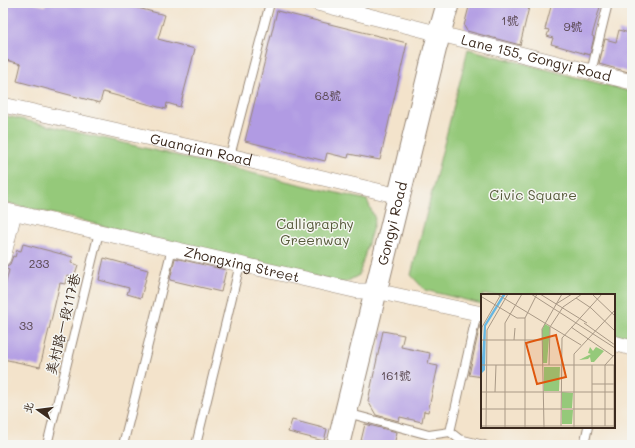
<svg xmlns="http://www.w3.org/2000/svg" width="635" height="448" viewBox="0 0 635 448" font-family="Mali,'LXGW WenKai TC',sans-serif">
  <rect width="100%" height="100%" fill="#f6f6f2"/>
  <filter id="ink" filterUnits="userSpaceOnUse"><feTurbulence type="fractalNoise" baseFrequency=".025" numOctaves="2"/><feDisplacementMap in="SourceGraphic" scale="8" xChannelSelector="R" yChannelSelector="G"/><feConvolveMatrix kernelMatrix="1 2 1 2 8 2 1 2 1" color-interpolation-filters="sRGB"/></filter>
  <filter id="wash" filterUnits="userSpaceOnUse"><feTurbulence type="fractalNoise" baseFrequency=".012" numOctaves="4" result="noise"/><feDisplacementMap in="SourceGraphic" scale="16" xChannelSelector="R" yChannelSelector="G"/><feGaussianBlur stdDeviation="0.9" result="paint"/><feColorMatrix in="noise" values="0 0 0 0 0 0 0 0 0 0 0 0 0 0 0 0 0 1.4 0 .05"/><feComposite in="paint" operator="in"/></filter>
  <g filter="url(#wash)">
    <rect width="100%" height="100%" fill="#f3e3cb"/>
    <path fill="#95c97a" stroke="#687a4c" d="M468 49 632 92V340L614 336V295H482V304L425 290 411 275Z
      M3 115 367 200 375 219 359 275 344 283 3 202Z"/>
    <g id="blocks">
      <path fill="#b19be3" d="M3 3H32L45 6 46 3H118L165 15 158 39 195 49 180 107 167 103 166 109 103 92 100 103 17 81 21 64 3 59Z
        M470 3H530L520 45 467 31 464 26Z
        M552 3H601L592 36 594 37 590 55 551 44 553 38 547 36 549 30 545 29Z
        M277 11 407 43 380 160 349 154 348 158 327 153 325 161 245 141Z
        M619 30 632 34V73L599 64 605 39 616 42Z
        M23 244 73 257 71 263 78 265 74 277 67 275 65 284 60 283 40 367 3 359V294L9 270 4 268 10 264 13 256 15 257 17 250 21 251Z
        M104 258 148 270 141 298 127 294 129 288 99 280Z
        M175 258 226 270 221 292 170 280Z
        M480 325 482 326V377L469 375Z
        M383 331 404 335 401 347 430 353 428 364 438 366 428 412 424 411 422 422 400 417 399 421 376 415 368 401Z
        M292 420 327 429 324 441 288 432Z
        M365 424 397 432 394 445H360Z"/>
    </g>
  </g>
  <g filter="url(#ink)">
    <use href="#blocks" fill-opacity="0" stroke="#978674" stroke-width="1"/>
    <g fill="none" stroke-linecap="round" stroke-linejoin="round">
      <defs>
        <path id="lane" d="M591 72 608 3
          M230 156 270 3
          M347 413 429 435 450 432 459 439 484 445
          M450 432 477 313
          M47 445 99 232
          M123 445 172 248
          M196 445 240 264
          M584 445 588 427"/>
        <g id="street">
          <path id="s1" d="M317 3 632 82"/>
          <path id="s2" d="M3 105 230 156 399 196"/>
          <path id="s3" d="M3 210 358 291H376L482 314"/>
          <path d="M3 258 14 213"/>
          <path d="M614 343 632 348"/>
        </g>
        <g id="secondary">
          <path id="s4" d="M338 445 435 49 448 3"/>
        </g>
      </defs>
      <use href="#lane" stroke="#978674" stroke-width="10"/>
      <use href="#street" stroke="#978674" stroke-width="16"/>
      <use href="#secondary" stroke="#978674" stroke-width="24"/>
      <use href="#lane" stroke="#fff" stroke-width="8"/>
      <use href="#street" stroke="#fff" stroke-width="15"/>
      <use href="#secondary" stroke="#fff" stroke-width="22"/>
    </g>
  </g>
  <g text-anchor="middle" stroke-width="3" stroke-linejoin="round" paint-order="stroke">
    <g font-size="12" fill="#58464f">
      <text x="510" y="25">1號</text>
      <text x="573" y="31">9號</text>
      <text x="328" y="100">68號</text>
      <text x="39" y="268">233</text>
      <text x="26" y="330">33</text>
      <text x="396" y="380">161號</text>
    </g>
    <g font-size="14" fill="#3b2a1e" stroke="#f6f6f2">
      <text dy="5" stroke="none"><textPath href="#s1" startOffset="226">Lane 155, Gongyi Road</textPath></text>
      <text dy="5" stroke="none"><textPath href="#s2" startOffset="203">Guanqian Road</textPath></text>
      <text dy="5" stroke="none"><textPath href="#s4" startOffset="228">Gongyi Road</textPath></text>
      <text dy="5" stroke="none"><textPath href="#s3" startOffset="245">Zhongxing Street</textPath></text>
      <text transform="translate(63 324) rotate(-76)" y="5">美村路一段117巷</text>
    </g>
    <g font-size="14" fill="#565a3a" stroke="#f6f6f2">
      <text x="533" y="200">Civic Square</text>
      <text x="315" y="229">Calligraphy<tspan x="315" dy="16">Greenway</tspan></text>
    </g>
  </g>
  <g transform="translate(481 294)">
    <rect width="134" height="134" fill="#f3e3cb"/>
    <path d="M64 30 69 33 66 69H62L61 36ZM109 53 112 57 115 53 123 57 113 68H110L109 63 107 65 98 66 110 60 107 59ZM63 73H79L78 97H63ZM81 98 92 99 91 114H81ZM81 116H92L91 130H81Z" fill="#95c97a"/>
    <path d="M22 0H25L5 32 4 76 0 80 3 31Z" fill="#67b7e2"/>
    <path fill="none" stroke="#a99986" stroke-width="1" d="M16 0 100 51M50 0 134 54M59 0 106 29M111 0 134 22M1 3 36 24H44M95 4 110 14 134 37M75 10 91 0M103 29 134 51M90 33 132 62M0 46H61M33 46 34 34M0 50 1 33 19 2M0 60V74M0 71H134M68 71 69 33 82 13 101 0M133 71V134M111 90H134M0 98H134M14 98 15 71M0 115H134M0 132H134M80 132 81 44 121 0M124 132V71L134 60M5 133 6 36 27 0M63 133 61 35 81 0M111 133V71M24 134V29L41 0M44 134V24L56 0M93 134V60L134 16"/>
    <path fill="#df570d" fill-opacity="0.15" stroke="#df570d" stroke-width="2" d="M75 41 85 83 56 90 45 49Z"/>
    <rect width="134" height="134" fill="none" stroke="#3b2a1e" stroke-width="2"/>
  </g>
  <rect width="635" height="448" fill="none" stroke="#f6f6f2" stroke-width="16"/>
  <g transform="translate(38 410) rotate(284)" stroke="#f6f6f2" stroke-width="3" paint-order="stroke">
  <path d="M0-3L7 15L0 10L-7 15Z" fill="#3b2a1e"/>
  <text y="-6" font-size="11" font-weight="bold" text-anchor="middle" fill="#3b2a1e">北</text>
  </g>
</svg>
